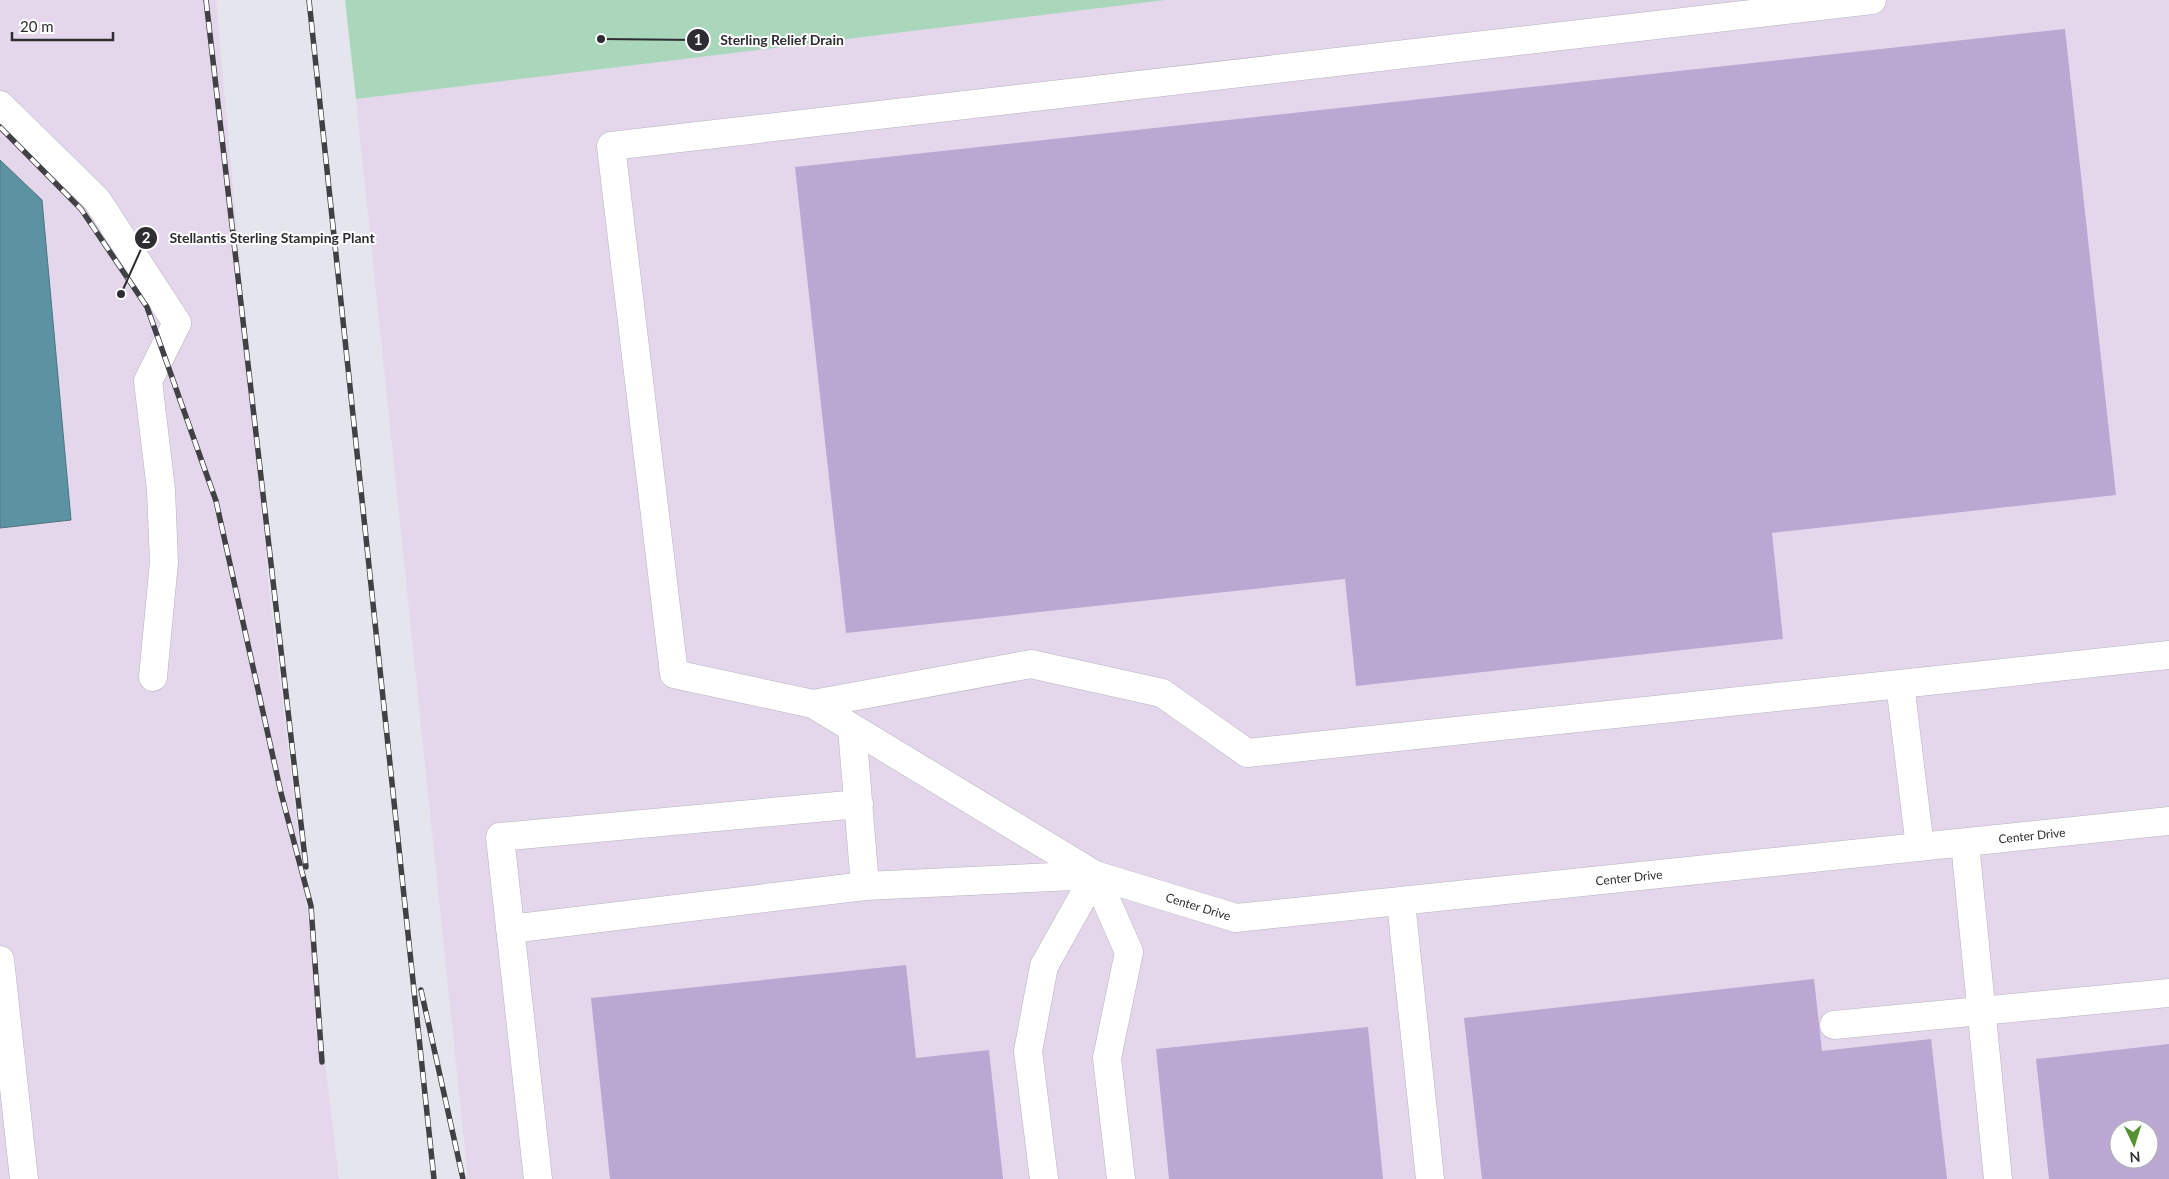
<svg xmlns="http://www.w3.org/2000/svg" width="2169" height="1179" viewBox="0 0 2169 1179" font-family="Lato,sans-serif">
  <rect width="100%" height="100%" fill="#e5e5ee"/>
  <path fill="#e4d7eb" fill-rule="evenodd" d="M0 0H216L269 589 339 1179H0Z
    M1166 0H2169V1179H468L356 99ZM2119 1129H2149V1159H2119Z"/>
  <path fill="#aad7bb" d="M345 0H1166L356 99Z"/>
  <path fill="#5b93a3" stroke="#4e7481" d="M0 160 42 200 71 520 0 528Z"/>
  <path fill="#baa8d3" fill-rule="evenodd" d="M2065 29 2116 495 1772 533 1783 639 1356 686 1345 579 846 633 795 167Z
    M906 965 916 1058 989 1050 1003 1179H610L591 998Z
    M1814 979 1822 1051 1931 1039 1947 1179H1482L1464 1018Z
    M1368 1027 1383 1179H1169L1156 1049Z
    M2169 1044V1179H2049L2036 1059ZM2119 1129H2149V1159H2119Z"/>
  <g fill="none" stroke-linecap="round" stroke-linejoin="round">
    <defs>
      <path id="minor" d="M1872 0 611 146 674 674 813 704 1031 664 1162 693 1247 753 1900 684 1920 847
        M0 105 97 200 177 323 148 381 161 490 164 562 153 677
        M1900 684 2169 655
        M813 704 1095 875 1236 918 2169 821
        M852 728 865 886 1095 875
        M1965 843 1998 1179
        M1095 875 1129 952 1107 1058 1121 1179
        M1401 902 1430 1179
        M510 929 865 886
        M0 960 24 1179
        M1834 1025 2169 993
        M538 1179 500 837 859 804
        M1044 1179 1028 1051 1044 966 1095 875"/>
    </defs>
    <use href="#minor" stroke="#b5b4bd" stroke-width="29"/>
    <use href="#minor" stroke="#fff" stroke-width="28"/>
    <defs>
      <path id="rail" d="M206 0 306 867
        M309 0 434 1179
        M0 127 81 209 147 307 216 501 281 793 311 906 322 1062
        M421 990 463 1179"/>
    </defs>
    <use href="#rail" stroke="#414145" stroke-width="5.5"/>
    <use href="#rail" stroke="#fff" stroke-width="4" stroke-dasharray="11" stroke-linecap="butt"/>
  </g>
  <g text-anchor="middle" stroke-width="4" stroke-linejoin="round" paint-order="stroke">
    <g font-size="12" fill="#2e2d31" stroke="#fff">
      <text transform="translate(2032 836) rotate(-6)" y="4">Center Drive</text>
      <text transform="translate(1629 878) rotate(-6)" y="4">Center Drive</text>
      <text transform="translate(1198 907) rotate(17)" y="4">Center Drive</text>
    </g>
  </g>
  <path fill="none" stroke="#2e2d31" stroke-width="2" d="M601 39L698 40M121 294L146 238"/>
  <g fill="#2e2d31" stroke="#fff" stroke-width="2">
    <circle cx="601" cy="39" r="5"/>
    <circle cx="121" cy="294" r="5"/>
    <circle cx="698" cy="40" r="12"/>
    <circle cx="146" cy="238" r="12"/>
  </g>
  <g font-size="15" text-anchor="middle" font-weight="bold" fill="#fff">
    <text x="698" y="45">1</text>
    <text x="146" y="243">2</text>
  </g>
  <g font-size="14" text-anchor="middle" font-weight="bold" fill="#2e2d31" stroke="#fff" stroke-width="4" stroke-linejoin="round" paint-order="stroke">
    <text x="782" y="45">Sterling Relief Drain</text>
    <text x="272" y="243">Stellantis Sterling Stamping Plant</text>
  </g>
  <g transform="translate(2134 1144) rotate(176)"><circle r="24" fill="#ffffff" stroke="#ababad"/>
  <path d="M0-4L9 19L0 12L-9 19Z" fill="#57912f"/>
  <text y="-8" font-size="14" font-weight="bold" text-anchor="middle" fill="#2e2d31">N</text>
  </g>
  <path d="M12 32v8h101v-8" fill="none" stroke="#2e2d31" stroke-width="2.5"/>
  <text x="20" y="32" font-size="15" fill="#2e2d31" stroke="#ffffff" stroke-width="4" paint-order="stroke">20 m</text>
</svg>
